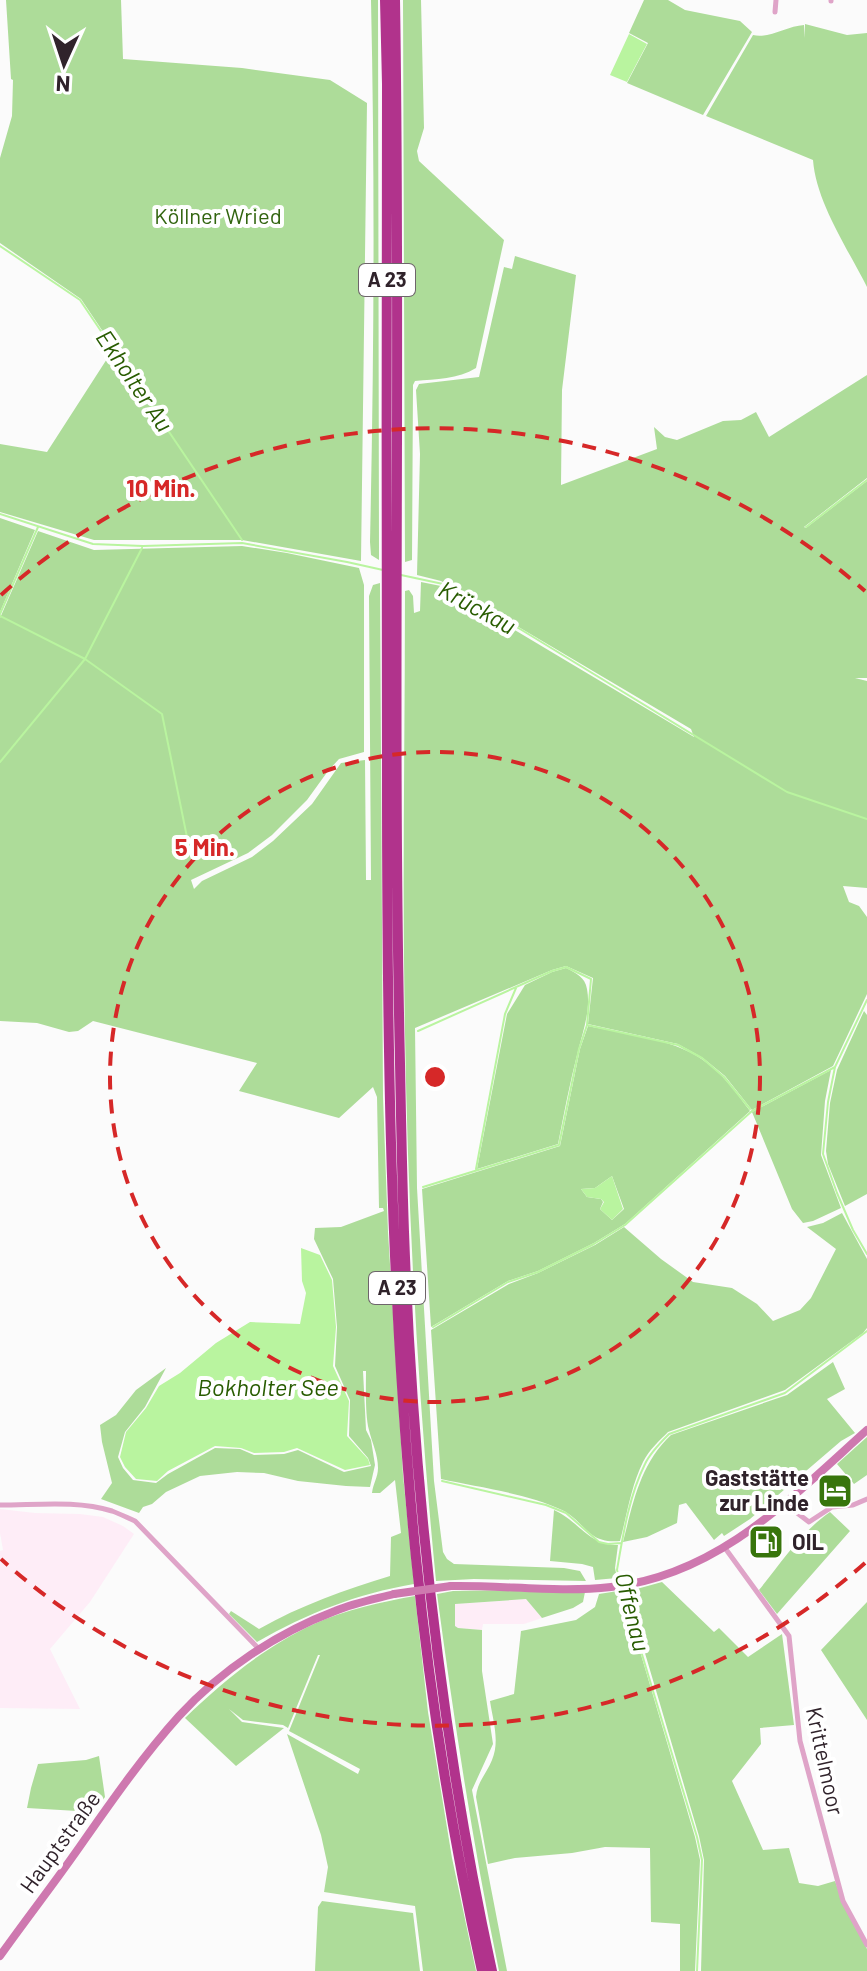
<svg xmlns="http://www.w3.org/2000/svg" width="867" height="1971" viewBox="0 0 867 1971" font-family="Barlow,sans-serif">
  <rect width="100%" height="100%" fill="#fbfbfb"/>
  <path fill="#feedf7" d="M0 1509 35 1513 80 1514 103 1517 123 1526 134 1534 90 1602 50 1649 80 1709 0 1708V1551L3 1550 0 1533Z
    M526 1599 542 1618 524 1624H483L482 1630 458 1628 454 1626 455 1604Z"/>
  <path fill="#addc99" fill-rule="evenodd" d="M6 0H121L123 59 242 68 330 80 367 103 361 561 242 540H94L0 512V444L47 452 114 348 81 299 0 243V158L12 116 13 80 11 79Z
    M371 0H378L379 560 371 555 370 542C374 361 375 181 371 0Z
    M403 0H421L424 128 417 151 419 161 504 240 476 368C458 379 436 379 415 381L413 385 412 560 405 562Z
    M644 0H668L685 10 740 21 752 32 703 115 627 83 648 43 629 33Z
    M805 24 847 35 867 33V287C848 249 816 202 813 160L706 116 753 35C769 39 787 26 804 25L805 38Z
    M515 256 576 275 562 390 561 485 657 449 654 427 665 437 677 440 723 421 741 420 756 412 769 437 867 375V478L804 527 806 528 867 481V678H855L867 681V888L843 886 849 902 859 906 867 917V994L833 1066 752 1110 725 1076 703 1058 678 1044 588 1024 593 978 566 966 552 970 415 1028 417 1188 434 1481 443 1552 447 1559 454 1564 564 1568 580 1571 586 1581 474 1579 436 1581C418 1398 408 1215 405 1032 402 885 405 738 405 591L409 590 413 596 414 613 420 611 421 582 441 586 694 737 691 729 441 581 417 575 420 454 416 390 419 384 479 377 504 267 512 269Z
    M0 518 35 530 0 612Z
    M38 531 94 550 242 546 287 553 359 568 364 585V752L339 759 328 771 307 800 272 835 248 853 191 880 194 889 202 881 252 857 273 841 312 804 341 763 365 760 366 880H371L369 596 373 585 380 583 383 1097 388 1232 403 1475 414 1584C356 1594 308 1613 257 1642L229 1614 231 1611 259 1629C301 1605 345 1590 390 1576L391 1537 401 1533 395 1480 380 1493H372C373 1484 378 1477 378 1468 378 1454 372 1443 369 1430 365 1416 366 1387 366 1371H363L366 1430 371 1440 375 1465 370 1487 346 1486 298 1481 264 1473 237 1472 200 1476 166 1492 152 1504 143 1507 139 1513 101 1499 112 1483 102 1442 100 1425 116 1415 136 1390 166 1368 145 1407 125 1432 118 1457 123 1468 133 1480 156 1483 168 1474 215 1448 240 1449 254 1455 284 1454 298 1450 344 1472 371 1466 368 1458 349 1436 350 1400 335 1366 337 1327 333 1279 314 1239 315 1228 341 1227 384 1211 383 1208H379L377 1097 373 1087 339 1118 239 1091 257 1063 93 1021 78 1031 69 1032 37 1023 0 1021V618Z
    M566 968C576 973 585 977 587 989 591 1010 583 1031 578 1051 570 1082 564 1113 558 1144L477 1169 507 1014 525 985 552 972Z
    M864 1011 867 1015V1194L845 1206 828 1164 826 1151 830 1103 837 1070Z
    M588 1026C624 1034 672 1038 703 1060 722 1073 736 1092 750 1111L625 1224 594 1243 538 1271 508 1281 431 1327 422 1189 560 1146 580 1049ZM612 1176 624 1209 612 1220 600 1209 603 1202 601 1199 587 1197 581 1189 595 1188Z
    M831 1070 825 1101 821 1155 841 1208 813 1221 803 1223 792 1209 752 1112Z
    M842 1213 867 1259V1328L863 1333 785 1390 668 1432C659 1441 649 1450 643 1462 631 1486 627 1515 620 1541 587 1544 587 1523 562 1510 529 1494 478 1487 441 1479L431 1330 509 1284 538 1273 595 1245 624 1227 661 1259 693 1282 732 1288 757 1304 773 1321 800 1310 811 1298 836 1249 807 1227 823 1223Z
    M833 1362 845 1389 827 1399 855 1433 841 1441 750 1519 724 1536 722 1533 714 1540 686 1503 679 1505 677 1523 647 1537 623 1542C633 1503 640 1464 671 1435L787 1395Z
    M867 1437V1475L854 1484 837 1464Z
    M554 1510C580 1522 588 1545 618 1545L615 1568 617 1578 595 1580 593 1567 582 1564 550 1561Z
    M830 1512 850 1531 777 1614 759 1590C781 1563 801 1532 830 1512Z
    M662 1582 714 1632 719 1628 748 1657 782 1634 794 1725 760 1728 761 1744 732 1781 763 1850 789 1848 799 1883 818 1886 835 1881 843 1903 867 1949V1971H701L704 1860 699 1836 629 1599 633 1590Z
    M512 1590 585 1592 583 1602 573 1608 542 1618 526 1599 455 1604V1626L458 1628 482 1630V1671L493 1744 472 1790 507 1971H499C473 1846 454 1720 437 1594L453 1591Z
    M618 1591 626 1604 695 1837 700 1860 695 1971H680V1924L651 1922 650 1848 605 1847 572 1853 515 1858 488 1864 476 1797C477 1782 487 1773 492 1760 500 1741 493 1721 490 1701L514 1694 521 1631 576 1620 595 1607 599 1594Z
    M415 1596 428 1712 452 1858 476 1971H423L415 1906 324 1892 328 1867 321 1835 287 1734 358 1774 360 1769 289 1731 320 1655H318L288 1728 283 1725 243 1720 229 1709 242 1722 284 1728 236 1766 185 1718C223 1681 266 1646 314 1624 345 1610 381 1602 415 1596Z
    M867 1602V1720L821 1650Z
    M99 1756 105 1797 94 1812 27 1808 31 1788 38 1764 86 1760Z
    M322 1901 413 1913 420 1971H315L318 1907Z"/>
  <path fill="#b9f49f" d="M629 34 647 44 627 82 610 75Z
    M612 1176 623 1209 612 1220 600 1209 604 1202 601 1199 587 1197 581 1189 595 1188Z
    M301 1248 320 1255 332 1280 336 1327 333 1366 349 1401 347 1436 368 1459 370 1465 345 1470 297 1448 284 1452 254 1453 241 1448 215 1446 168 1471 157 1481 136 1479 125 1467 120 1457 126 1432 146 1408 159 1386 180 1373 216 1343 250 1322 300 1324 306 1293 302 1281Z"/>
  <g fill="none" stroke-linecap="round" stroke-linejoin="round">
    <path stroke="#b9f49f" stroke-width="2" d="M0 246 80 300 242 540
      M0 514 93 544 143 546 242 543 347 562 383 570
      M806 527 867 480
      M401 575 443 584 520 629 787 792 867 819
      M0 614 38 527
      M0 616 85 659 162 714 190 852
      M0 762 85 659 142 548
      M867 1000 835 1067 828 1102 823 1154 837 1193 853 1230 867 1254
      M418 1031 552 971 566 967 591 979 587 1025 678 1045 702 1058 724 1077 750 1109
      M476 1169 505 1014 516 988
      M423 1187 559 1145 579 1049 587 1025
      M433 1327 508 1282 538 1272 594 1244 625 1225 752 1111 835 1067
      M442 1481 546 1505 566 1513 599 1542 608 1544 621 1543
      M621 1582 617 1570C623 1535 629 1496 645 1464 650 1453 660 1443 669 1434L785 1393 867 1331
      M622 1588 697 1837 702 1860 697 1971"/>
    <path stroke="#dfa4c8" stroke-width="5" d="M831 1V0
      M775 12 776 0
      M784 1503 809 1522 832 1507 853 1505 867 1499
      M0 1505C37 1505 77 1500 112 1511 120 1514 128 1518 135 1521L259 1649
      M725 1548 789 1636 800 1741 843 1901 867 1945"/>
    <path stroke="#ce78af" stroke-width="8" d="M451 1586C504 1585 558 1593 611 1587 718 1575 791 1498 867 1430
      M0 1956C27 1918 56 1881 83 1842 113 1799 144 1755 179 1716 221 1670 277 1633 335 1611 354 1603 375 1599 394 1594"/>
    <path stroke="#b1338c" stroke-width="10" d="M385 0 387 84C386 316 387 547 387 779 387 1039 390 1299 416 1558 430 1697 452 1835 482 1971
      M395 0C401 354 392 709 400 1063 401 1119 402 1176 404 1232 413 1480 439 1729 492 1971"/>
    <path stroke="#ce78af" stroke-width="8" d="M394 1594 451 1586"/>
  </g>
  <g fill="none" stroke="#d62828" stroke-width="4" stroke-dasharray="14 10">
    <circle cx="435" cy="1077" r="325"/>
    <path d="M865 1563A649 649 0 0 1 1 1559M1 595A649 649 0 0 1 865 591"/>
  </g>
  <defs>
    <symbol id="hotel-square" viewBox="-11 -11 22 22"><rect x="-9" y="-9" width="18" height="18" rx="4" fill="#38750c" stroke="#fff"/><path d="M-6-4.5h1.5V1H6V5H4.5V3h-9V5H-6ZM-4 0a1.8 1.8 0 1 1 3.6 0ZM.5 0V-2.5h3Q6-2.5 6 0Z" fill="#fff"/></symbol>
    <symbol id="fuel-square" viewBox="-11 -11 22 22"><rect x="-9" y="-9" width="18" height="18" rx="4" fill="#38750c" stroke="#fff"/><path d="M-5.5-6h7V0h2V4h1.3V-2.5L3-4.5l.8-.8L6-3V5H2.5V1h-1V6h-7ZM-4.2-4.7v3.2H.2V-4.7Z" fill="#fff"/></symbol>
  </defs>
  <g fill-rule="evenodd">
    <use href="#hotel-square" x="815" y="1471" width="40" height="40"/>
    <use href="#fuel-square" x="746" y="1522" width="40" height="40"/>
  </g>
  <g text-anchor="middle" stroke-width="8" stroke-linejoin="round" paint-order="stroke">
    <g fill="#fff" stroke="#6e656b" stroke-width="2">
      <rect x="359" y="264" width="56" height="32" rx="6"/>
      <rect x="369" y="1272" width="56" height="32" rx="6"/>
    </g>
    <g font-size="20" font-weight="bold" fill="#30232b">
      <text x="387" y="287">A 23</text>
      <text x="397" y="1295">A 23</text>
    </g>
    <g font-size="22" fill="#326510" stroke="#fff">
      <text x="218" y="224">Köllner Wried</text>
    </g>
    <g font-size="22" font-weight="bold" fill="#30232b" stroke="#fff" text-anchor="end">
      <text x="809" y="1486">Gaststätte<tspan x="809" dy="25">zur Linde</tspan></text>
      <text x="792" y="1550" text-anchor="start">OIL</text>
    </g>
    <g font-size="22" fill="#30232b" stroke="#fff">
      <text transform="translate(825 1761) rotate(78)" y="8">Krittelmoor</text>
      <text transform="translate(60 1842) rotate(-54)" y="8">Hauptstraße</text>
    </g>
    <g font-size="24" font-style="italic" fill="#285c01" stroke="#fff">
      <text transform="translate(134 381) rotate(56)" y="8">Ekholter Au</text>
      <text transform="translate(477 608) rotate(29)" y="8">Krückau</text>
      <text x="268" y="1396">Bokholter See</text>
      <text transform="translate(632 1612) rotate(76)" y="8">Offenau</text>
    </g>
  </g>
  <circle cx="435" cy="1077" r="12" fill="#d62828" stroke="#fff" stroke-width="4"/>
  <g font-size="24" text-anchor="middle" font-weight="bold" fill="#d62828" stroke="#fff" stroke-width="8" stroke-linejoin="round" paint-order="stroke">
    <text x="161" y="497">10 Min.</text>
    <text x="205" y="856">5 Min.</text>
  </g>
  <g transform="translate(64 64) rotate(183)" stroke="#ffffff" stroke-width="6" paint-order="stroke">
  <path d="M0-6L14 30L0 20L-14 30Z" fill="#30232b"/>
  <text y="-12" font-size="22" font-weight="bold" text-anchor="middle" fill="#30232b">N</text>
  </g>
</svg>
